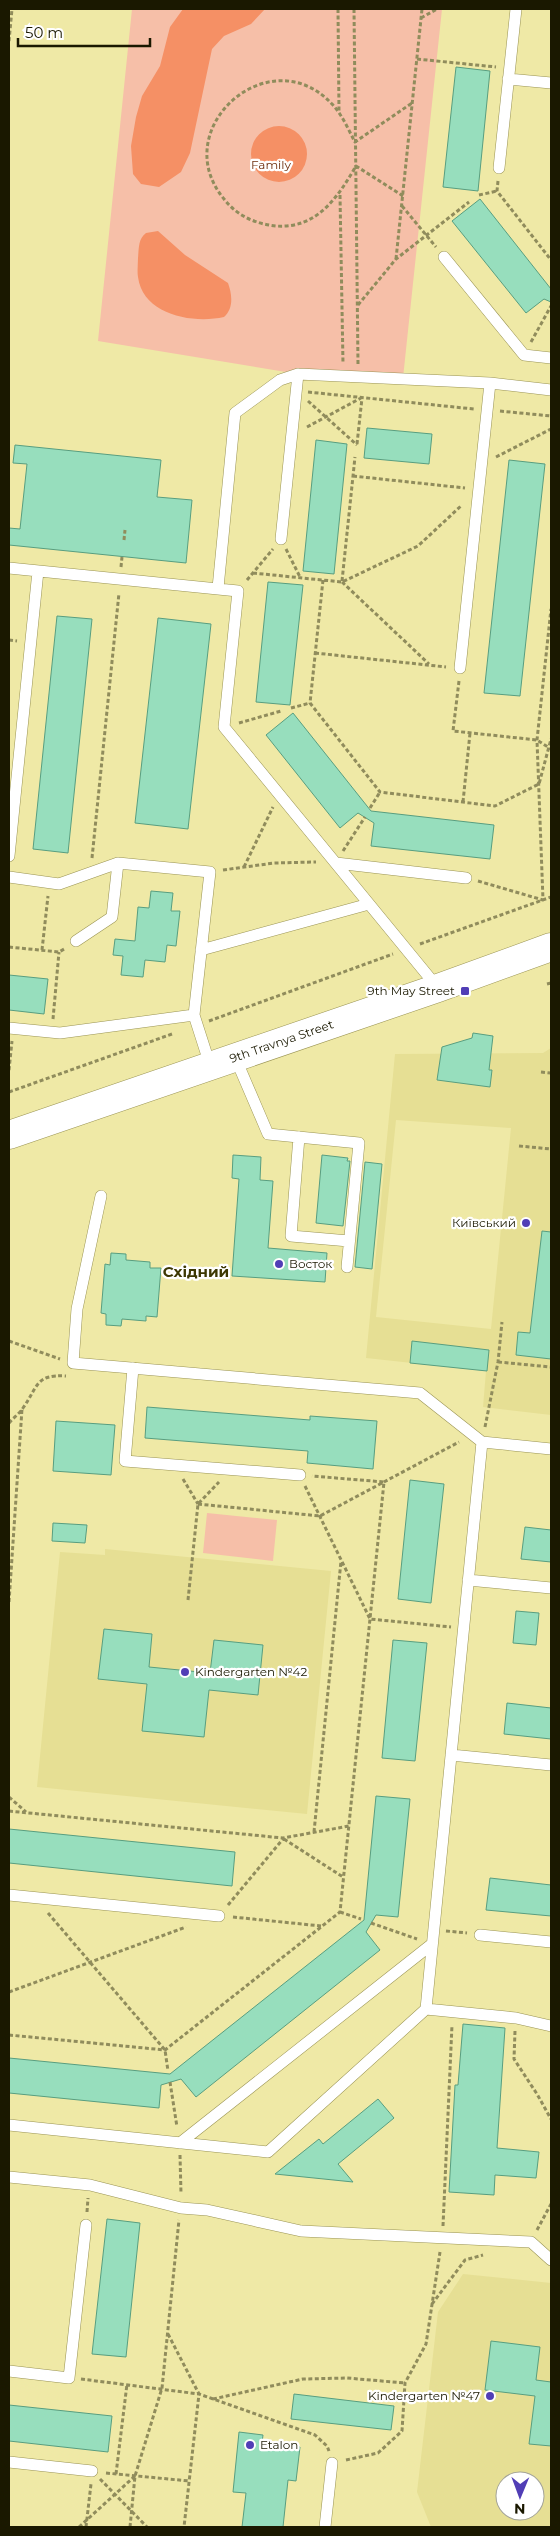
<svg xmlns="http://www.w3.org/2000/svg" width="560" height="2536" viewBox="0 0 560 2536" font-family="Montserrat,sans-serif">
  <rect width="100%" height="100%" fill="#efe9a6"/>
  <path fill="#e6df94" fill-rule="evenodd" d="M551 1048V1415L483 1407 486 1371 366 1358 395 1054 543 1053ZM396 1120 511 1128 491 1329 376 1317Z
    M105 1549 331 1571 307 1814 37 1787 60 1552 105 1555Z
    M463 2274 551 2283V2527H431L417 2492 438 2312ZM505 2481H535V2511H505Z"/>
  <path fill="#f6bfa8" d="M132 9H442L403 378 298 374 98 341Z
    M207 1513 277 1520 273 1561 203 1553Z"/>
  <path fill="#f59065" d="M183 9H265L251 24 224 36 212 49 190 153 181 172 159 187 141 184 133 174 131 146 136 117 142 96 160 66 170 27Z
    M251 154a28 28 0 1 1 56 0a28 28 0 1 1-56 0Z
    M158 231 185 255 228 283C232 294 234 308 224 317 193 324 143 315 138 277 137 271 138 264 138 258 139 248 138 239 146 233Z"/>
  <path fill="#97debd" stroke="#589e80" d="M456 67 490 71 478 191 443 187Z
    M480 199 551 289V302L544 299 526 313 452 221Z
    M367 428 432 434 429 464 364 458Z
    M316 440 347 444 334 574 303 571Z
    M15 445 161 460 157 497 192 500 186 563 9 545V528L20 529 27 464 13 463Z
    M509 460 545 464 520 696 484 693Z
    M268 582 303 585 290 705 256 702Z
    M57 616 92 619 68 853 33 849Z
    M158 618 211 624 188 829 135 823Z
    M293 713 371 811 494 825 490 859 371 846 374 823 358 813 340 828 266 735Z
    M151 891 173 893 171 911H180L176 946 167 945 165 962 145 960 143 977 121 975 123 956 113 955 115 939 135 941 138 907 149 908Z
    M9 975 48 979 44 1014 9 1010Z
    M473 1033 493 1036 489 1070H492L490 1087 437 1080 442 1047 472 1038Z
    M233 1155 261 1157 260 1180 273 1181 268 1248 327 1253 325 1282 232 1276 239 1179 232 1178Z
    M322 1155 348 1158 347 1161H350L343 1226 316 1223Z
    M365 1162 382 1164 372 1269 355 1267Z
    M542 1231 551 1232V1359L516 1355 518 1332 530 1333Z
    M111 1253 126 1254V1260L150 1262V1268H161L157 1317 146 1316V1321L122 1319 121 1326 106 1325V1314L101 1313 105 1264 110 1265Z
    M412 1341 489 1350 487 1371 410 1363Z
    M147 1407 310 1420V1416L377 1421 373 1469 307 1463 308 1451 145 1438Z
    M56 1421 115 1425 111 1475 53 1471Z
    M410 1480 444 1484 431 1603 398 1599Z
    M53 1523 87 1525 85 1543 52 1541Z
    M525 1527 551 1530V1562L521 1559Z
    M516 1611 539 1613 536 1645 513 1643Z
    M104 1629 152 1634 149 1667 210 1673 214 1640 263 1645 258 1695 209 1690 204 1737 142 1731 147 1684 98 1679Z
    M393 1640 427 1643 415 1761 382 1758Z
    M507 1703 551 1708V1739L504 1734Z
    M376 1796 410 1799 398 1917 376 1915 366 1932 380 1950 196 2097 181 2079 161 2085 159 2108 9 2093V2058L170 2074 364 1920Z
    M9 1829 235 1852 232 1886 9 1863Z
    M490 1878 551 1885V1916L486 1910Z
    M463 2024 505 2028 497 2148 539 2152 536 2178 495 2175 494 2195 449 2192 455 2085H458Z
    M378 2099 394 2118 338 2164 353 2182 275 2174 319 2139 323 2144Z
    M107 2219 140 2223 126 2357 92 2354Z
    M491 2341 540 2347 536 2380 551 2382V2446L529 2444 535 2396 485 2390Z
    M294 2394 394 2406 391 2430 291 2419Z
    M9 2405 112 2416 108 2452 9 2441Z
    M239 2432 263 2435 262 2443 300 2447 296 2481 288 2480 283 2527H242L246 2493 233 2492Z"/>
  <g fill="none" stroke-linecap="round" stroke-linejoin="round">
    <defs>
      <path id="lane" d="M508 79 551 83
        M499 168 516 9
        M444 257 524 355 551 358
        M281 539 298 374
        M9 568 238 591 224 727 438 988
        M218 588 235 413 280 380 298 374 490 383 551 390
        M460 668 490 383
        M9 856 38 571
        M336 863 466 878
        M9 877 59 884 118 863 210 872 194 1015 210 1065
        M76 941 112 917 118 863
        M201 950 369 904
        M9 1028 60 1033 194 1015
        M235 1057 268 1134 359 1143 347 1267
        M299 1137 291 1236 349 1241
        M101 1196 77 1309 73 1363 420 1393 482 1442 551 1449
        M133 1368 125 1461 300 1475
        M468 1580 551 1588
        M451 1755 551 1765
        M9 1895 219 1916
        M480 1935 551 1942
        M426 2009 516 2018 551 2026
        M9 2125 268 2152 426 2009 482 1442
        M180 2143 432 1944
        M9 2177 90 2185 181 2208 207 2210 301 2231 531 2242 551 2260
        M9 2371 69 2378 86 2225
        M9 2462 92 2471
        M325 2527 332 2463"/>
      <g id="secondary">
        <path id="s1" d="M9 1135 438 988 551 947"/>
      </g>
    </defs>
    <use href="#lane" stroke="#9a9454" stroke-width="12"/>
    <use href="#secondary" stroke="#9a9454" stroke-width="29"/>
    <path stroke="#908c5c" stroke-width="3" stroke-dasharray="4 2.5" stroke-linecap="butt" d="M338 9 339 112
      M354 9 358 364
      M421 18 437 9
      M9 41 12 9
      M417 59 496 67
      M498 181 497 191 551 260
      M340 195 343 364
      M479 195 497 191
      M403 196 356 166C338 197 317 229 276 226 256 224 237 216 224 199 166 129 269 38 331 103 342 114 348 129 355 142L412 103
      M402 206 436 247
      M396 259 422 9
      M358 305 396 259 469 202
      M531 342 551 306
      M308 392 474 409
      M308 401 357 445
      M500 411 551 416
      M307 427 361 398
      M357 444 362 398
      M496 457 551 429
      M353 476 465 488
      M124 540 125 530
      M286 549 300 577
      M121 567 122 557
      M253 573 342 582 418 546 462 505
      M247 580 273 549
      M323 580 310 703 380 792 495 806 539 784 551 739
      M342 581 355 457
      M342 582 429 664
      M9 640 17 641
      M315 653 446 667
      M459 681 453 731 537 740 551 749
      M291 708 310 703
      M239 723 281 711
      M463 802 470 733
      M370 808 380 792
      M343 851 365 817
      M92 858 119 593
      M244 867 273 807
      M223 870 274 863 316 862
      M478 881 543 900 537 740 551 609
      M420 944 551 897
      M9 947 59 952 66 948
      M42 950 48 896
      M547 984 551 983
      M53 1019 59 952
      M209 1021 393 954
      M9 1070 12 1041
      M541 1072 551 1073
      M9 1092 172 1034
      M519 1146 551 1149
      M9 1341 60 1359
      M498 1362 551 1367
      M9 1423C13 1418 19 1414 23 1408 38 1387 35 1374 66 1376
      M485 1427 498 1362 502 1322
      M183 1479 198 1504
      M305 1486 370 1619 451 1627
      M198 1504 320 1516 459 1442
      M188 1600 198 1504 219 1482
      M9 1602 22 1409
      M9 1797 26 1812
      M9 1811 283 1838 349 1826
      M314 1832 341 1561
      M284 1839 343 1877
      M228 1905 283 1839
      M340 1912 361 1919
      M48 1913 165 2050 168 2071
      M233 1917 321 1926
      M371 1923 417 1939
      M446 1931 467 1933
      M9 1992 186 1927
      M515 2031 514 2059 537 2094 551 2119
      M9 2035 165 2050 340 1912 384 1482 312 1476
      M170 2082 177 2127
      M180 2155 181 2194
      M87 2212 88 2198
      M443 2226 452 2025
      M537 2230 551 2204
      M432 2304 465 2260 483 2255
      M168 2334 199 2394 184 2527
      M81 2379 199 2394 315 2435 327 2446 329 2451
      M213 2399 303 2379 347 2378 405 2383
      M346 2460 378 2453 402 2431 405 2383 426 2344 440 2252
      M106 2473 189 2481
      M116 2474 127 2384
      M100 2479 147 2527
      M79 2527 135 2476
      M86 2527 91 2484
      M130 2527 135 2476 162 2388 179 2220"/>
    <use href="#lane" stroke="#fff" stroke-width="11"/>
    <use href="#secondary" stroke="#fff" stroke-width="28"/>
  </g>
  <g fill="#513eb6" stroke="#fff" stroke-width="2">
    <rect x="460" y="986" width="10" height="10" rx="2.5"/>
    <circle cx="526" cy="1223" r="5"/>
    <circle cx="279" cy="1264" r="5"/>
    <circle cx="185" cy="1672" r="5"/>
    <circle cx="490" cy="2396" r="5"/>
    <circle cx="250" cy="2445" r="5"/>
  </g>
  <g text-anchor="middle" stroke-width="4.5" stroke-linejoin="round" paint-order="stroke">
    <g font-size="12" fill="#6d2e0e" stroke="#fff">
      <text x="271" y="169">Family</text>
    </g>
    <g font-size="12" fill="#1a1800" stroke="#fff" text-anchor="end">
      <text x="455" y="995">9th May Street</text>
      <text x="516" y="1227">Київський</text>
      <text x="289" y="1268" text-anchor="start">Восток</text>
      <text x="195" y="1676" text-anchor="start">Kindergarten №42</text>
      <text x="480" y="2400">Kindergarten №47</text>
      <text x="260" y="2449" text-anchor="start">Etalon</text>
    </g>
    <g font-size="12" fill="#1a1800" stroke="#fff">
      <text dy="4" stroke="none"><textPath href="#s1" startOffset="288">9th Travnya Street</textPath></text>
    </g>
    <g font-size="15" font-weight="bold" fill="#3d3803" stroke="#fff">
      <text x="196" y="1277">Східний</text>
    </g>
  </g>
  <rect width="560" height="2536" fill="none" stroke="#1a1800" stroke-width="20"/>
  <g transform="translate(520 2496) rotate(181)"><circle r="24" fill="#ffffff" stroke="#a3a399"/>
  <path d="M0-4L9 19L0 12L-9 19Z" fill="#513eb6"/>
  <text y="-8" font-size="14" font-weight="bold" text-anchor="middle" fill="#1a1800">N</text>
  </g>
  <path d="M18 38v8h132v-8" fill="none" stroke="#1a1800" stroke-width="2.5"/>
  <text x="25" y="38" font-size="15" fill="#1a1800" stroke="#ffffff" stroke-width="4" paint-order="stroke">50 m</text>
</svg>
